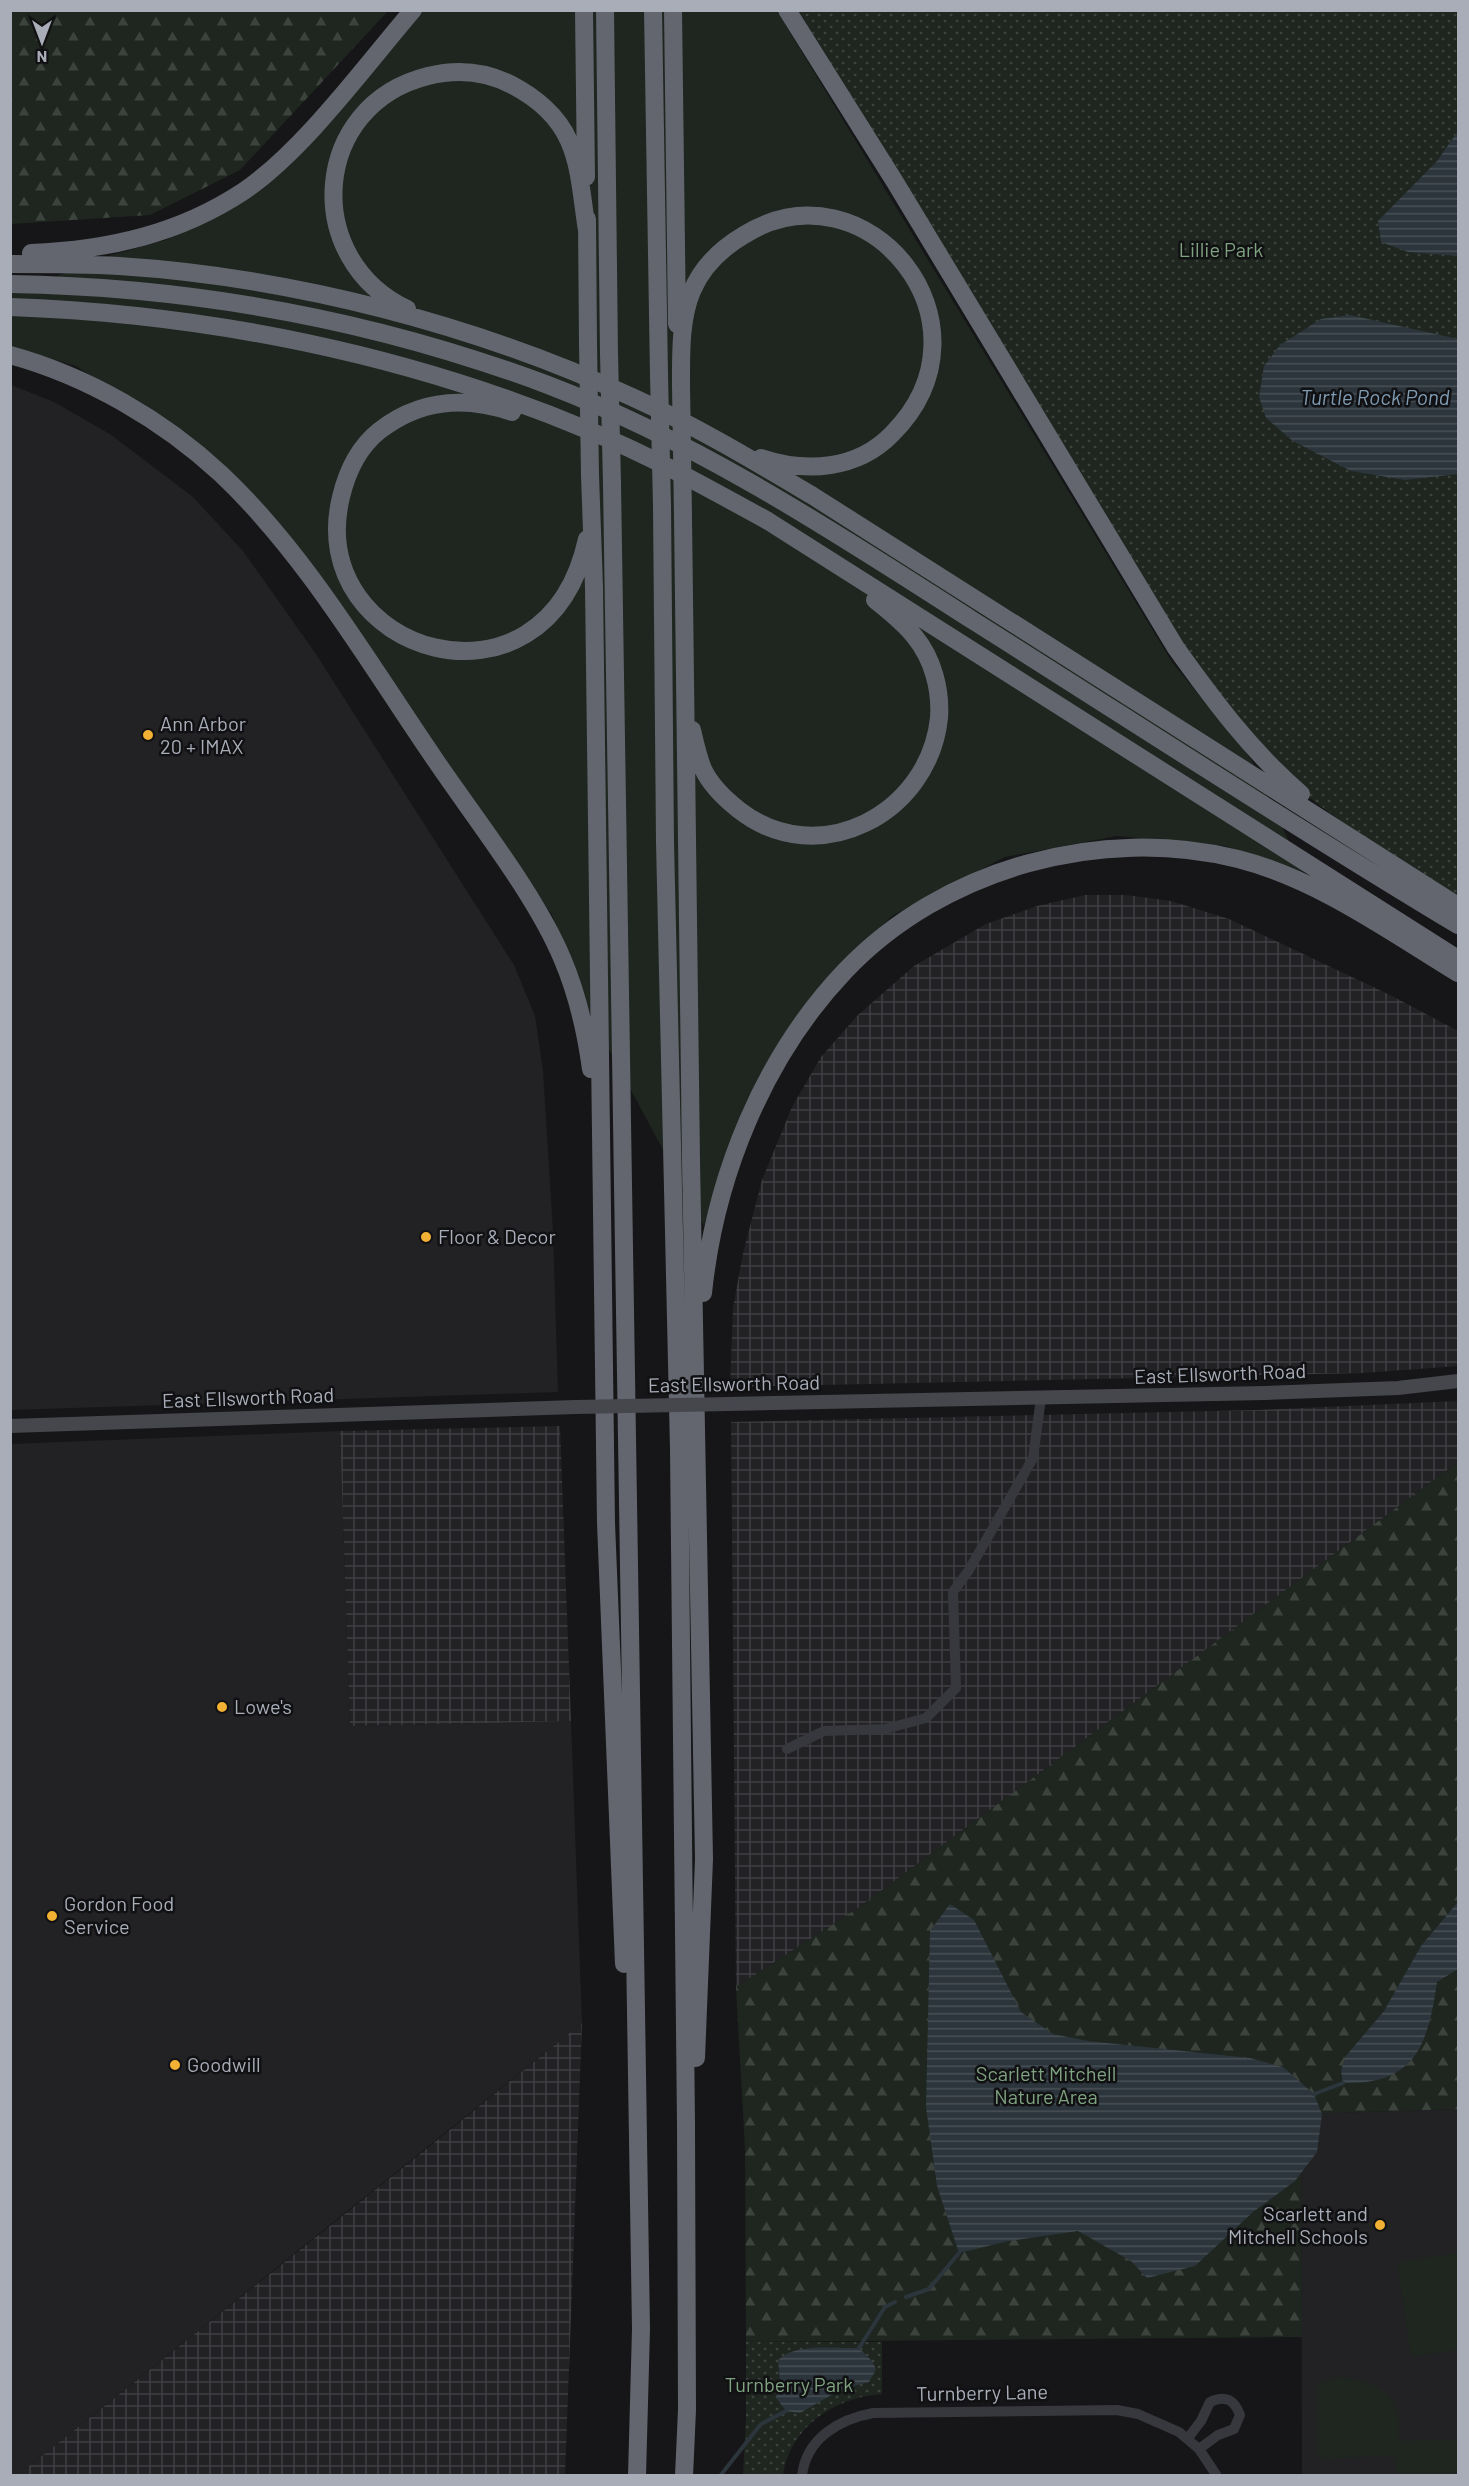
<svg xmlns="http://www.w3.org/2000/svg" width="1469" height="2486" viewBox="0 0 1469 2486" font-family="Barlow,sans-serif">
  <defs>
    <pattern id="industrial-grid" width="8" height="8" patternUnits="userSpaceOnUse" patternTransform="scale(1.5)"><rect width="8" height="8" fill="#222225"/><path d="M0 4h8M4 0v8" fill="none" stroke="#3f3f43"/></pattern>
    <pattern id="forest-firs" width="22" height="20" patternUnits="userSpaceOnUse" patternTransform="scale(1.5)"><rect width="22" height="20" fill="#1e261f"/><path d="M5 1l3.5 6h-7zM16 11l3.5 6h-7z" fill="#3c433d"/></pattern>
    <pattern id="park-dots" width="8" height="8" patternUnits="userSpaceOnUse" patternTransform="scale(1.5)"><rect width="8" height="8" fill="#1e261f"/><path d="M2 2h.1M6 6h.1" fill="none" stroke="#3c433d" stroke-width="1.8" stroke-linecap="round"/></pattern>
    <pattern id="water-rules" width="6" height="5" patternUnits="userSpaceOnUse" patternTransform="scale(1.5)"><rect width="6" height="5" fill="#2c353c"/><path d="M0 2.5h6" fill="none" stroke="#485056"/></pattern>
  </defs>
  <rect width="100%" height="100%" fill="#161618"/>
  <path fill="#222225" d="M11 385 54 402 110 434 193 497 243 551 316 654 514 965 535 1016 543 1071 553 1232 558 1392 11 1410Z
    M340 1431 350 1726 571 1721 582 2023 18 2475 11 2476V1444Z
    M1458 2109V2475H1302L1301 2114Z"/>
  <path fill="url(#industrial-grid)" d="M1085 895H1126L1171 901 1229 919 1392 996 1458 1031V1366L1363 1373 730 1387 733 1308 743 1253 762 1180 792 1107 821 1057 858 1015 914 966 986 924 1037 906Z
    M1458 1401V1462L858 1908 736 1987 731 1422 1257 1410Z
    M560 1426 571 1721 350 1726 340 1431Z
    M582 2023 565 2475H18L431 2145Z"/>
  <path fill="#1e261f" d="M421 11H777L1172 662 1251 759 1303 872 1225 846 1117 836 1005 857 892 916 807 1002 747 1102 704 1226 589 1012 552 915 316 570 207 450 76 366 11 347V294L108 256 166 240 263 189Z
    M1458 2253V2350L1411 2357 1397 2262Z
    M1339 2377C1379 2381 1405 2396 1398 2441L1458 2440V2475H1396L1395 2452 1394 2455 1323 2459 1317 2453V2384Z"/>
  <path fill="url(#forest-firs)" d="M11 10H388V11L240 170 150 215 11 224Z
    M1458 1462V2109L1301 2114 1302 2337 746 2342 745 2148 736 1987 858 1908Z"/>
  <path fill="url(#park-dots)" d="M796 11H1458V899L1369 842 1314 801 1292 782 1201 674Z
    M746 2342H882V2394C835 2397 790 2427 783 2475L743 2476 746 2419Z"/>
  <path fill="url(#water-rules)" d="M1458 131V256L1408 252 1381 242 1378 221 1437 161Z
    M1350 315 1458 339V474L1405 480 1351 471 1293 441 1266 418 1259 397 1264 366 1280 345 1321 319Z
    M1458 1902V1969L1437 1982C1428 2044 1416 2085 1343 2083L1341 2071 1345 2057 1384 2011 1421 1946Z
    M950 1904 974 1920 1021 2012 1053 2034 1088 2041 1250 2058 1283 2067 1314 2094 1322 2114 1317 2152 1295 2181 1253 2212 1195 2266 1147 2278 1131 2261 1078 2231 1009 2241 959 2253 937 2186 926 2107 930 1931Z
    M859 2348 872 2361 876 2369 869 2382 842 2389 800 2413 786 2411 777 2399 776 2386 780 2382 778 2360C797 2342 835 2349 859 2348Z"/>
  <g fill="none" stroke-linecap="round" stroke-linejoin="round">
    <path stroke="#2c353c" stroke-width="4" d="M1314 2094 1343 2083
      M906 2297 929 2289 959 2253
      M859 2348 885 2307 895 2302
      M720 2476 761 2424 786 2411"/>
    <path stroke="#37383d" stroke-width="10" d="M787 1749 824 1731 885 1729 926 1718 956 1688 953 1592 969 1570 1033 1458 1041 1398
      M1188 2438 1201 2421 1210 2402C1225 2395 1234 2399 1240 2415L1234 2429 1218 2435 1199 2449
      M802 2476C806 2438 840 2419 873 2413L1117 2410 1138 2414 1179 2432 1199 2449 1217 2476"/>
    <path stroke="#45474d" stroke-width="14" d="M728 1404 1265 1393 1398 1388 1458 1381
      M10 1426 576 1407"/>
    <path stroke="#63666e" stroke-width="18" d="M584 10 586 177
      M605 10 609 353
      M653 10 659 375
      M673 10 677 324
      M787 10 895 182 1176 648C1214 701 1251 751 1301 794
      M587 219 588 343
      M31 253C108 250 179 234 244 191 304 150 365 66 413 10
      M10 264C47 264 83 264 119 266 292 277 477 325 634 398 696 426 754 461 813 496L1458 906
      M10 284C195 287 375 320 548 385 700 443 836 533 972 620 1134 722 1294 827 1458 925
      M10 307C209 314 407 354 590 431 651 456 710 489 768 521L1458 959
      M407 309C301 259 311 105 428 76 456 69 485 71 512 85 535 97 558 116 569 141 581 168 582 201 587 230
      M10 355C87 376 163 420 221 474 306 554 370 665 436 761 476 820 535 894 562 958 577 993 586 1032 591 1069
      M681 385C681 355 680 319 692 291 702 267 722 248 744 235 866 159 1002 324 892 434 857 470 806 473 761 458
      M512 412C464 396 420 399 379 431 359 447 347 472 341 497 303 653 546 728 587 539
      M590 475 594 587 606 1523 624 1964
      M612 484 641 2329 637 2476
      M662 506 665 842 679 1449 686 2125 687 2410 684 2476
      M683 517 691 1161 704 1859 696 2058
      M692 730C695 743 698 757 703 769 711 786 725 799 739 810 818 872 929 814 939 718 941 690 933 659 915 637 904 623 889 611 875 600
      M703 1293C715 1176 764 1056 845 971 943 868 1101 825 1238 859 1317 879 1389 931 1458 973"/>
    <path stroke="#45474d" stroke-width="14" d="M576 1407 728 1404"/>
    <path stroke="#63666e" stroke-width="18" d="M588 343 590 475
      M609 353 612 484
      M659 375 662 506
      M681 385 683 517"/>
  </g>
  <g fill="#f2b134" stroke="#111113" stroke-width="2">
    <circle cx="148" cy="735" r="6"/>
    <circle cx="426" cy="1237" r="6"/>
    <circle cx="222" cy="1707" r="6"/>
    <circle cx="52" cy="1916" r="6"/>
    <circle cx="175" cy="2065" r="6"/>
    <circle cx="1380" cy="2225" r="6"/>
  </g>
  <g text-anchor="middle" stroke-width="5" stroke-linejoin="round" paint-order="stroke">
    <g font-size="20" fill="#7fa381" stroke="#111113">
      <text x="1221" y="257">Lillie Park</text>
      <text x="1046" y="2081">Scarlett Mitchell<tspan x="1046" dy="23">Nature Area</tspan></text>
      <text x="789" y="2392">Turnberry Park</text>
    </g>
    <g font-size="20" fill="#a8adb8" stroke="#111113" text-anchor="start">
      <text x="160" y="731">Ann Arbor<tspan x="160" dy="23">20 + IMAX</tspan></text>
      <text x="438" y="1244">Floor &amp; Decor</text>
      <text x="234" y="1714">Lowe's</text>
      <text x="64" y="1911">Gordon Food<tspan x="64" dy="23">Service</tspan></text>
      <text x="187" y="2072">Goodwill</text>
      <text x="1368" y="2221" text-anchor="end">Scarlett and<tspan x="1368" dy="23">Mitchell Schools</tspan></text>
    </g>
    <g font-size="20" fill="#a8adb8" stroke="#111113">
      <text transform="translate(1220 1374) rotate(-2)" y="7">East Ellsworth Road</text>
      <text transform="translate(734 1384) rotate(-1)" y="7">East Ellsworth Road</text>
      <text transform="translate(248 1398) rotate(-2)" y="7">East Ellsworth Road</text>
      <text transform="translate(982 2393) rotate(-1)" y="7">Turnberry Lane</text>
    </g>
    <g font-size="21" font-style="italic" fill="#7f9bb3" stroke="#111113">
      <text x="1375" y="405">Turtle Rock Pond</text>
    </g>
  </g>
  <rect width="1469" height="2486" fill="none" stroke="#a8adb8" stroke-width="24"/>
  <g transform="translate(42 42) rotate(180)" stroke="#111113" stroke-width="4.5" paint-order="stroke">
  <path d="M0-4.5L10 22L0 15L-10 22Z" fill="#a8adb8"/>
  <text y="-9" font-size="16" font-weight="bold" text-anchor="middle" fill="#a8adb8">N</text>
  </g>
</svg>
